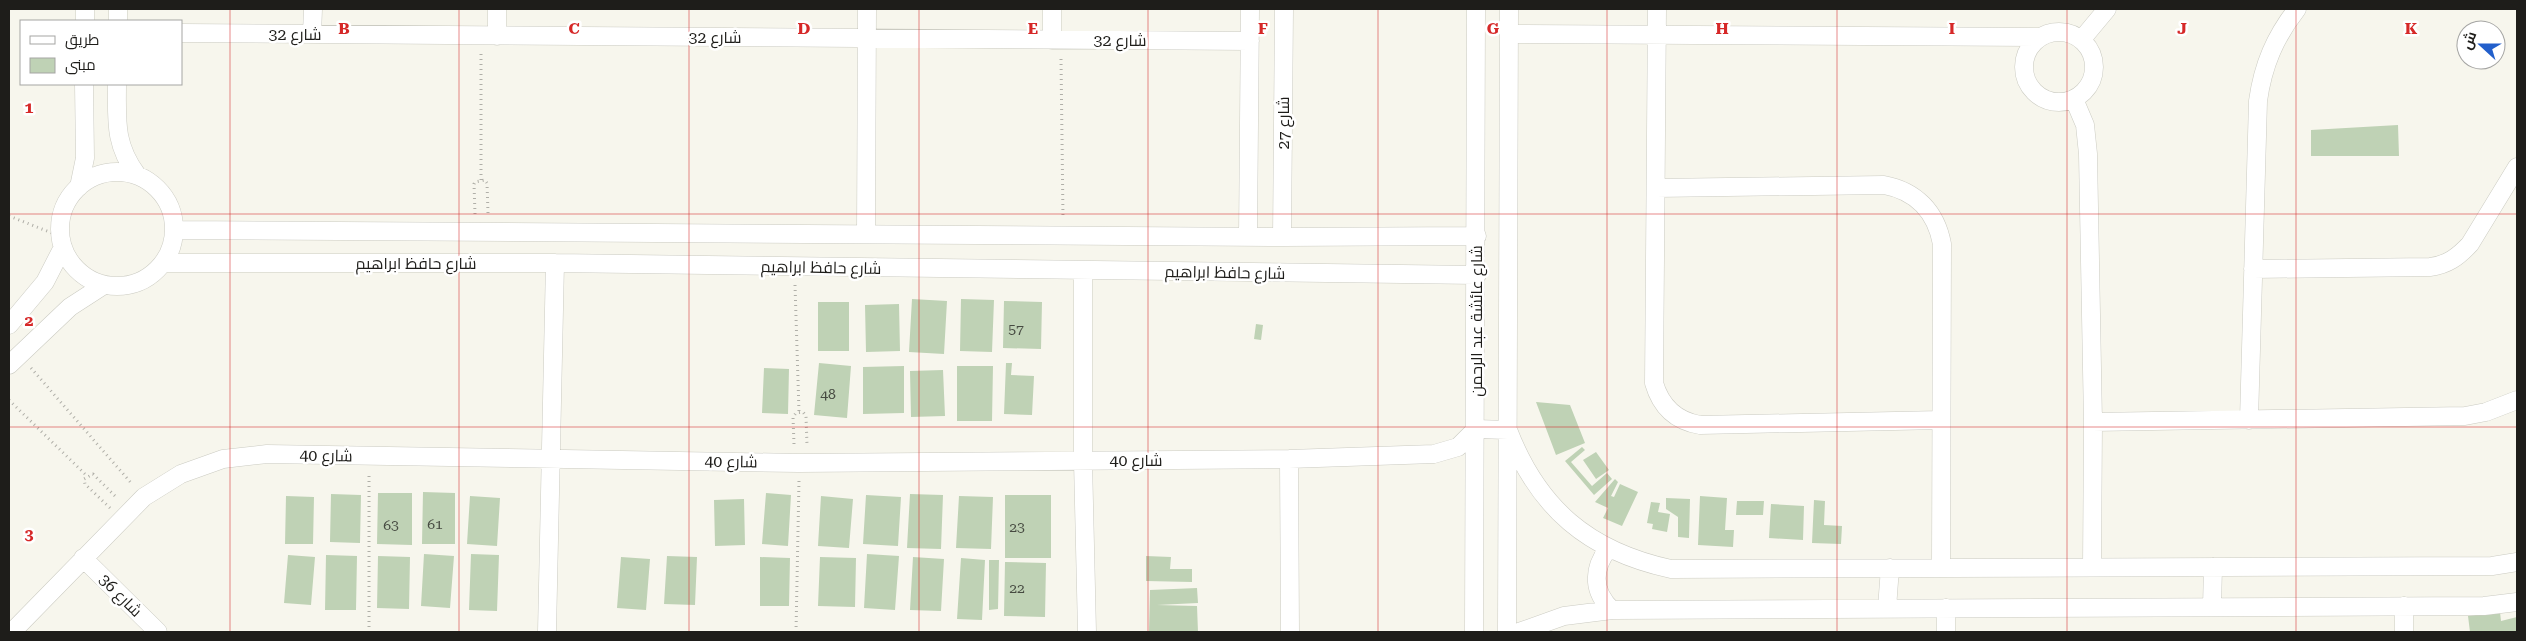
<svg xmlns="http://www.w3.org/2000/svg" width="2526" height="641" viewBox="0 0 2526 641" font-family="'Roboto Serif',Cairo,serif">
  <rect width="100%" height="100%" fill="#f7f6ed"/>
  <path fill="#bfd2b5" d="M2398 125 2399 156H2311V130Z
    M912 299 947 301 944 354 909 352Z
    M961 299 994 300 992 352 960 351Z
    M1004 301 1042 302 1041 349 1003 348Z
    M818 302H849V351H818Z
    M899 304 900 351 866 352 865 305Z
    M1256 324 1263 325 1261 340 1254 339Z
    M819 363 851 366 847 418 814 415Z
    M1006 363H1012L1011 375 1034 376 1032 415 1004 414Z
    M904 366V413L863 414V367Z
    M957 366H993L992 421H957Z
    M764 368 789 369 788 414 762 413Z
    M943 370 945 416 911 417 910 371Z
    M1536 402 1570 405 1585 443 1556 455Z
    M1582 447 1585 450 1571 462 1592 486 1607 473 1612 479 1594 495 1565 461Z
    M1596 452 1609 470 1596 479 1583 460Z
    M1615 479 1618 482 1611 496 1614 497 1620 484 1638 492 1622 526 1603 518 1608 508 1595 502Z
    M423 492 455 493V544H422Z
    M378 493H412V545L377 544Z
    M766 493 791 495 788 546 762 544Z
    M331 494 361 495 360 543 330 542Z
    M910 494 943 495 941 549 907 548Z
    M866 495 901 497 898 546 863 544Z
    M1005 495H1051V558H1005Z
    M286 496 314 497 313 544H285Z
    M470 496 500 498 497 546 467 544Z
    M821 496 853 499 849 548 818 546Z
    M959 496 993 497 991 549 956 548Z
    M1700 496 1727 498 1725 530H1734L1733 547 1698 545Z
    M1666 498 1690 499 1689 538 1678 537V517L1666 509Z
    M744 499 745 545 715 546 714 500Z
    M1814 500 1825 501 1824 525 1842 526 1841 544 1812 543Z
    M1737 501H1764L1763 515H1736Z
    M1651 502 1660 503 1658 512 1670 514 1667 532 1652 529 1653 524 1647 523Z
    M1771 504 1804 506 1803 540 1769 538Z
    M424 554 454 556 450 608 421 606Z
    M471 554 499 555 497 611 469 610Z
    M867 554 899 556 895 610 864 608Z
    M288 555 315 557 311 605 284 603Z
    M326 555 357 556 356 610H325Z
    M378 556 410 557 409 609 377 608Z
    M667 556 697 557 695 605 664 604Z
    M1146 556 1171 557 1170 569H1192V582L1146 581Z
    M621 557 650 559 646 610 617 608Z
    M760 557 790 558 789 606H760Z
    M820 557 856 558 855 607 818 606Z
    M913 557 944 559 941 611 910 610Z
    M961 558 985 560 982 620 957 619Z
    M989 560H999L998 609 989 610Z
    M1005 562 1046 563 1045 617 1004 616Z
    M1197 588 1198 603 1157 605 1197 606 1198 632H1149L1150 590Z
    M2500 612 2501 621 2517 617V632H2470L2468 616Z"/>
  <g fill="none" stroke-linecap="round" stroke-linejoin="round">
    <defs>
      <path id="street" d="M1052 9V40
        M1657 9 1654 383C1661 407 1676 421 1700 425L1941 420
        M85 21V9
        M118 21V9
        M2024 67a35 35 0 1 1 70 0a35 35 0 1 1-70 0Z
        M181 33 1250 41
        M312 34 313 9
        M1509 34 2039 37
        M497 36V9
        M2082 39 2107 9
        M117 84C117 120 114 144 137 175
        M2074 99 2085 125 2088 154 2093 422 2092 567
        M60 229a57 57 0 1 1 114 0a57 57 0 1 1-114 0Z
        M79 187 85 158 84 84
        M1656 188 1884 185C1916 191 1936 212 1942 244L1941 567
        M175 230 1282 237 1477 236
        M866 234 867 9
        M1248 237 1250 9
        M1282 237 1284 9
        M164 263H555L1477 275
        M2253 269 2430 267C2447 265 2458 257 2470 244L2517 167
        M1083 271V461L1087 632
        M9 325 45 282 63 247
        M9 365 70 307 104 285
        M2249 420 2258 101C2263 65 2275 37 2297 9
        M2093 422 2465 416 2486 412 2517 400
        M1289 459 1290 632
        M1608 549C1592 570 1593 592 1612 610
        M83 558 158 632
        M2212 607 2213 567
        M1887 608 1890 568
        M12 632 144 497 181 474 223 459 267 454 799 463 1289 459 1434 454 1458 447 1476 429 1508 430C1538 508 1588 551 1671 569L2492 566 2517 562
        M547 632 555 263
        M1474 632 1476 9
        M1507 632 1509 9
        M1519 632 1564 616 1612 610 2484 606 2517 602
        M1946 632V608
        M2404 632V606"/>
    </defs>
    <use href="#street" stroke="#cbcbc2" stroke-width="19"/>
    <path stroke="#b0afa8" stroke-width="3" stroke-dasharray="1 4" stroke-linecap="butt" d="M481 54V181
      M1061 59 1063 218
      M475 214 474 184 475 182 485 180 487 183 488 213
      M9 216 52 233
      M795 285 799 412
      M31 368 132 484
      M9 400 87 476
      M794 444 793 417 796 413 803 412 806 416 807 445
      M110 508 85 484 84 479 93 474 117 498
      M369 632V473
      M796 632 799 480"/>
    <use href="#street" stroke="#fff" stroke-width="18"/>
  </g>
  <path fill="none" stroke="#d62828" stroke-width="1" stroke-opacity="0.55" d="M230 9V632M459 9V632M689 9V632M919 9V632M1148 9V632M1378 9V632M1607 9V632M1837 9V632M2067 9V632M2296 9V632M9 214H2517M9 427H2517"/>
  <g text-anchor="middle" stroke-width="5" stroke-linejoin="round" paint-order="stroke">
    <g font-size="14" fill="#464a41">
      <text x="1016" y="334">57</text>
      <text x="828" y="399">48</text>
      <text x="435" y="529">61</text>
      <text x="391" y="530">63</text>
      <text x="1017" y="532">23</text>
      <text x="1017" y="593">22</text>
    </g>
    <g font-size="16" fill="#1e1d1a" stroke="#fff">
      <text x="295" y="40">شارع 32</text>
      <text x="715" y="43">شارع 32</text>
      <text x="1120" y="46">شارع 32</text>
      <text transform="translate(1283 123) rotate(-90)" y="6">شارع 27</text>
      <text x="416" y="269">شارع حافظ ابراهيم</text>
      <text transform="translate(821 267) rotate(1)" y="6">شارع حافظ ابراهيم</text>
      <text transform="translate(1225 272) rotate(1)" y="6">شارع حافظ ابراهيم</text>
      <text transform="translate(1476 321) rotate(-90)" y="6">شارع عائشة عبد الرحمن</text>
      <text transform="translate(326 455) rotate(1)" y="6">شارع 40</text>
      <text x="1136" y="466">شارع 40</text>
      <text transform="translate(731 461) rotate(1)" y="6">شارع 40</text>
      <text transform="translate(121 595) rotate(45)" y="6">شارع 36</text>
    </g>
  </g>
  <g font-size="16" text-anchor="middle" font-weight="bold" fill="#d62828" stroke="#fff" stroke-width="5" stroke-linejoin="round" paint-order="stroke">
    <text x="344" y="34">B</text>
    <text x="574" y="34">C</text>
    <text x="804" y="34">D</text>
    <text x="1033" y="34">E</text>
    <text x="1263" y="34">F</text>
    <text x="1493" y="34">G</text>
    <text x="1722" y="34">H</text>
    <text x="1952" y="34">I</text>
    <text x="2182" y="34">J</text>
    <text x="2411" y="34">K</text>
    <text x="29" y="113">1</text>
    <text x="29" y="326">2</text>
    <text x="29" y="540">3</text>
  </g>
  <rect width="2526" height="641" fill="none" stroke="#1e1d1a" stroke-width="20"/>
  <rect x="20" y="20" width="162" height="65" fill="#ffffff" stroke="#a5a5a3"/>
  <rect x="30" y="36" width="25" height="8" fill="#ffffff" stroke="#a5a5a3"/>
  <text x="65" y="45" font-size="15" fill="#1e1d1a">طريق</text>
  <rect x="30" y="58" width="25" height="15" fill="#bfd2b5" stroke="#a5a5a3"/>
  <text x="65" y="70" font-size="15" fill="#1e1d1a">مبنى</text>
  <g transform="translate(2481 45) rotate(291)"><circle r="24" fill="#ffffff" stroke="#a5a5a3"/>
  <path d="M0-4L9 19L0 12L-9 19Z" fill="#225fcb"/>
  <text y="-8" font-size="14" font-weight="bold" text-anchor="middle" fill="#1e1d1a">ش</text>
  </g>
</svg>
